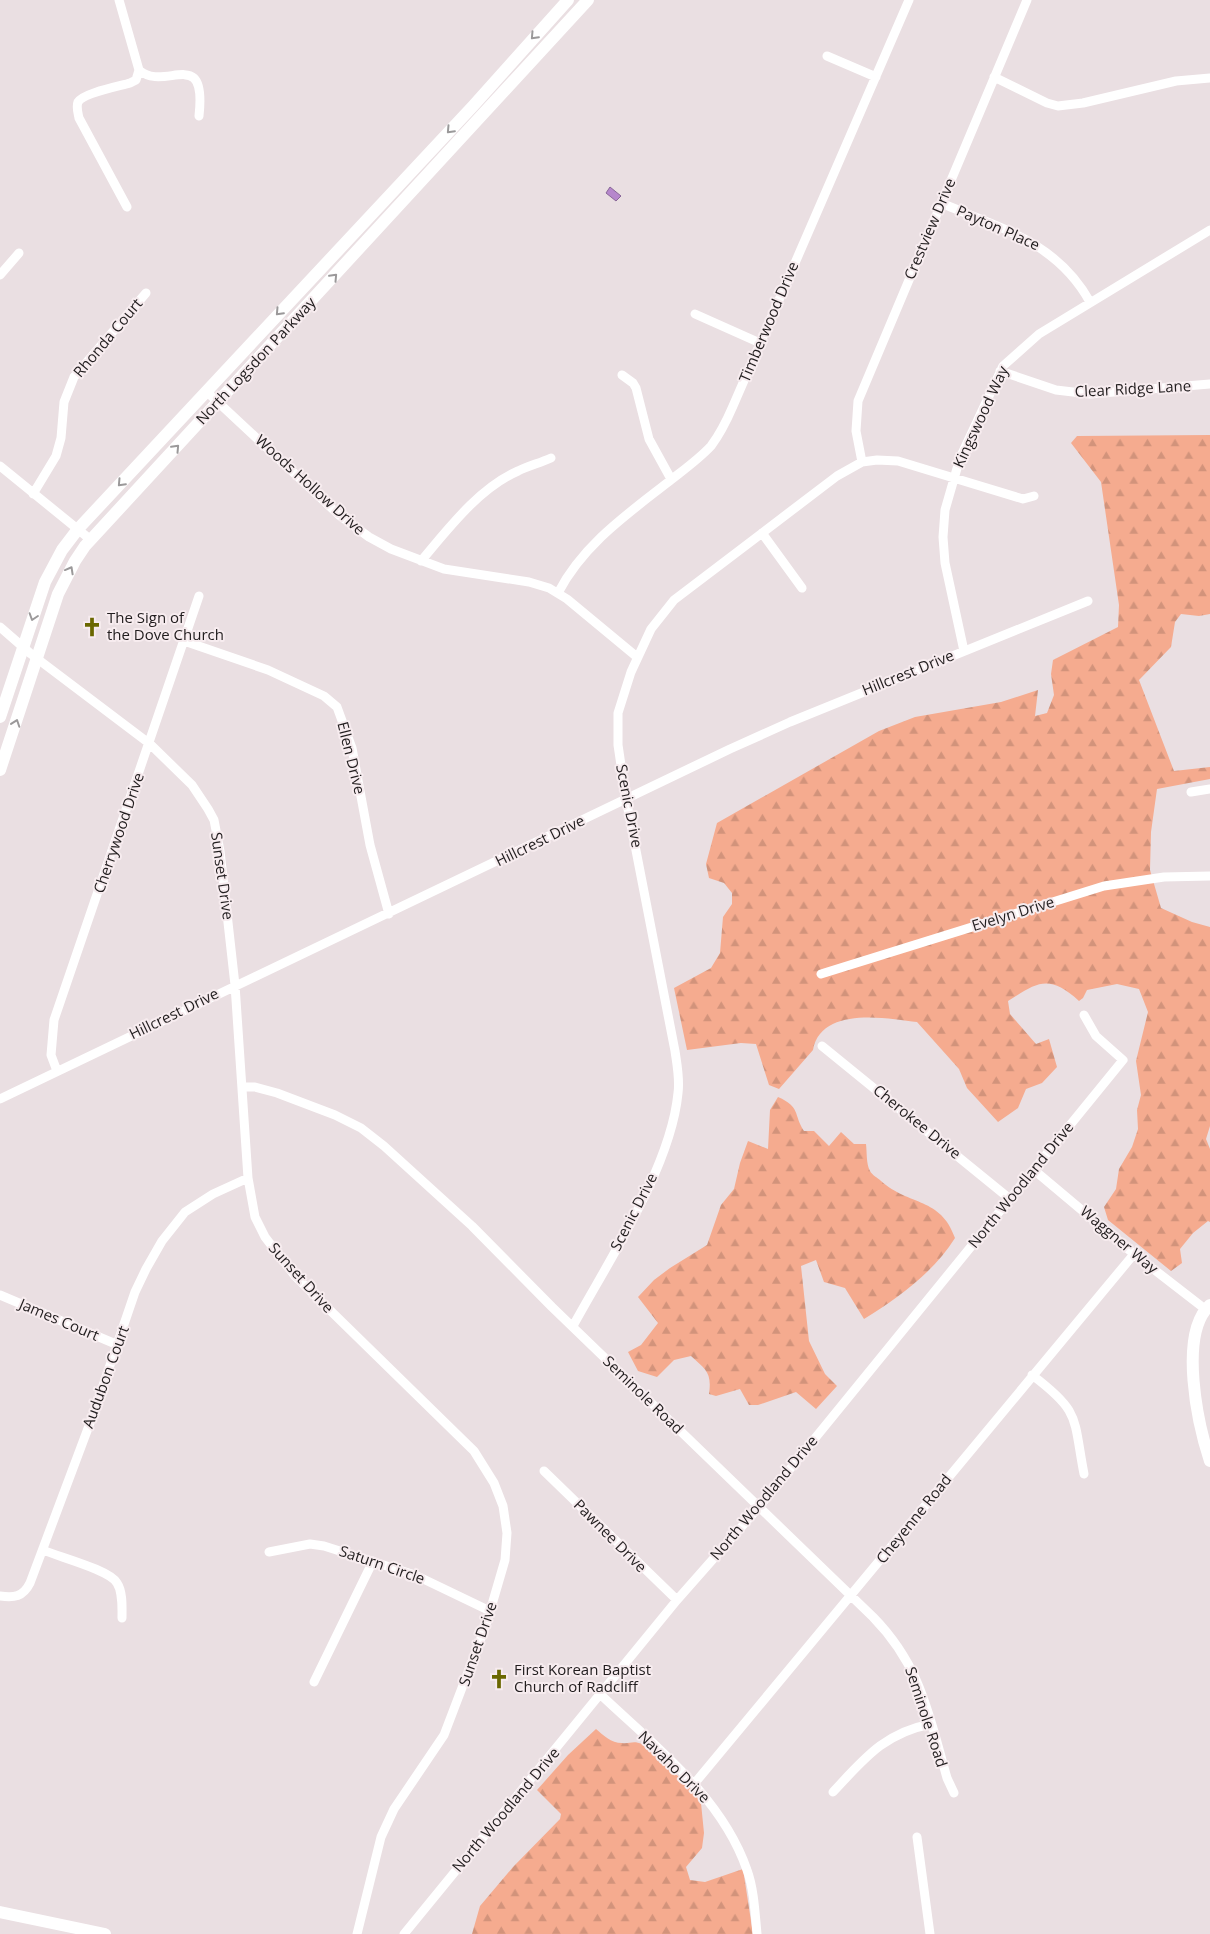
<svg xmlns="http://www.w3.org/2000/svg" width="1210" height="1934" viewBox="0 0 1210 1934" font-family="'Open Sans',sans-serif">
  <defs>
    <pattern id="forest-firs" width="22" height="20" patternUnits="userSpaceOnUse" patternTransform="scale(1.25)"><rect width="22" height="20" fill="#f5ab8f"/><path d="M5 1l3.5 6h-7zM16 11l3.5 6h-7z" fill="#d2937b"/></pattern>
  </defs>
  <rect width="100%" height="100%" fill="#eadfe2"/>
  <path fill="url(#forest-firs)" d="M1210 435V614L1199 616 1181 614 1175 622 1171 647 1139 680 1174 771 1210 767V779L1157 789 1151 832 1150 870 1161 908 1192 922 1210 927V1126L1206 1139 1210 1149V1222L1208 1221 1193 1233 1180 1249 1182 1263 1171 1271 1108 1220 1104 1207 1116 1189 1119 1169 1132 1147 1138 1129 1137 1110 1141 1095 1136 1061 1148 1012 1139 989 1117 984 1087 990 1083 998 1079 1001C1049 974 1038 982 1008 1001L1010 1014 1036 1044 1049 1039 1057 1067 1042 1083 1026 1089 1018 1108 998 1122 967 1088 959 1069 917 1022C886 1018 821 1006 813 1050L779 1089 769 1085 756 1044 741 1043 687 1050 674 988 711 968 720 953 723 917 732 904V893L724 883 709 878 706 864 717 823 879 731 915 717 1001 702 1038 690 1035 716 1047 713 1054 695 1051 674 1053 660 1118 627 1119 605 1101 482 1071 443 1077 436Z
    M778 1097C801 1107 793 1114 804 1131H814L829 1146 841 1132 854 1144H866C867 1151 866 1164 870 1171 872 1175 878 1178 881 1181 909 1206 941 1197 955 1238 934 1272 898 1298 864 1319L845 1288 824 1282 816 1260 801 1266 809 1341 825 1374 837 1386 816 1409 796 1392 758 1405H749L740 1389 716 1396 709 1394C712 1372 706 1370 691 1356L674 1360 657 1377 638 1371 628 1352 641 1345 658 1323 638 1297 654 1280 670 1268 707 1245 721 1205 734 1189 740 1163 748 1141 768 1149 770 1110Z
    M596 1729C603 1735 611 1743 622 1743 630 1744 633 1740 642 1744L688 1785 701 1803 704 1833 702 1848 686 1867 690 1880 705 1882 743 1869 753 1934H472L480 1906 513 1867 560 1819 561 1814 537 1790 568 1755Z"/>
  <path fill="#b687cc" stroke="#896798" d="M610 187 621 196 616 201 606 193Z"/>
  <g fill="none" stroke-linecap="round" stroke-linejoin="round">
    <path stroke="#fff" stroke-width="9" d="M119 0 139 70C165 93 207 44 199 116
      M827 56 876 77
      M994 77 1047 103 1058 106 1083 103 1176 81 1210 78
      M941 203C1000 228 1057 242 1090 302
      M127 207 79 118C78 113 76 107 78 102 83 93 120 86 130 83L136 80 139 70
      M0 275 19 253
      M695 314 760 343
      M1000 371 1056 390 1090 394 1210 384
      M622 375 633 383 636 388 649 439 671 479
      M206 391 339 515 369 537 391 549 444 569 529 582 549 588 567 599 637 657
      M862 462 856 431 858 401 1027 0
      M0 466 91 540
      M33 494 56 456 61 438 64 402 74 377 146 293
      M762 533 802 588
      M421 561C448 529 479 488 518 471 528 466 540 463 551 458
      M558 593C583 545 626 515 667 483 682 471 698 460 711 446 720 434 727 420 733 406L909 0
      M0 627 31 654 150 744 192 785 208 809 214 820 220 851 235 985 248 1178 255 1217 265 1237 295 1276 474 1451 494 1483 503 1506 507 1533 505 1560 486 1625 444 1735 394 1809 381 1837 357 1934
      M184 641 268 670 324 696 337 707 352 748 370 845 389 914
      M964 651 945 563 943 537 945 510 960 458 1003 366 1039 334 1210 230
      M1191 792 1210 789
      M821 974 1104 886 1164 877 1210 876
      M822 1046 1010 1199
      M57 1071 51 1055 54 1020 199 596
      M242 1087H255L277 1093 335 1115 361 1128 384 1146 472 1226 552 1307 873 1617C921 1666 929 1715 947 1778L954 1793
      M0 1099 730 749 790 722 1088 601
      M1034 1170 1134 1254 1205 1309
      M0 1295 118 1345
      M573 1326C609 1260 671 1167 678 1093 680 1079 677 1065 675 1051L626 799 618 745V713L631 672 651 629 674 600 837 476 862 462 877 460 898 461 1023 499 1034 496
      M1032 1375C1081 1412 1073 1417 1084 1474
      M544 1471 677 1600
      M43 1550C59 1557 110 1570 117 1583 123 1592 122 1607 122 1618
      M269 1552 310 1544 324 1546 415 1575 490 1611
      M0 1596C14 1598 23 1597 30 1583L93 1415 135 1292 146 1269 162 1241 185 1212 213 1194 248 1178
      M314 1682 373 1561
      M601 1695C655 1746 722 1797 747 1870 754 1889 755 1913 757 1934
      M694 1784 1134 1254
      M833 1792C864 1759 884 1733 931 1724
      M917 1837 930 1934
      M404 1934 677 1600 759 1507 1123 1060 1096 1036 1084 1015"/>
    <path stroke="#fff" stroke-width="12" d="M0 717 45 582 62 550 78 529 473 106 568 0
      M0 770 58 594 75 561 85 546 588 0
      M1210 1305C1178 1334 1198 1425 1210 1461
      M0 1912 105 1934"/>
  </g>
  <defs><path id="oneway-chevron" d="M-2-3.5L2.5 0L-2 3.5" fill="none" stroke-width="1.6" stroke-linecap="round" stroke-linejoin="round" transform="scale(1.25)"/></defs>
  <g stroke="#9b999a">
    <use href="#oneway-chevron" transform="translate(534 36) rotate(133)"/>
    <use href="#oneway-chevron" transform="translate(450 130) rotate(133)"/>
    <use href="#oneway-chevron" transform="translate(334 277) rotate(-47)"/>
    <use href="#oneway-chevron" transform="translate(279 312) rotate(133)"/>
    <use href="#oneway-chevron" transform="translate(176 448) rotate(-47)"/>
    <use href="#oneway-chevron" transform="translate(121 483) rotate(133)"/>
    <use href="#oneway-chevron" transform="translate(70 570) rotate(-61)"/>
    <use href="#oneway-chevron" transform="translate(33 617) rotate(108)"/>
    <use href="#oneway-chevron" transform="translate(16 723) rotate(-71)"/>
  </g>
  <defs>
    <symbol id="church-bare" viewBox="-9 -9 18 18"><path d="M-1.2-6h2.4v3.5h3.3v2.4h-3.3V6h-2.4V-.1h-3.3v-2.4h3.3Z" fill="#6a6700" stroke="#f7ecef" stroke-width="2.5" paint-order="stroke"/></symbol>
  </defs>
  <g fill-rule="evenodd">
    <use href="#church-bare" x="78" y="613" width="28" height="28"/>
    <use href="#church-bare" x="485" y="1665" width="28" height="28"/>
  </g>
  <g text-anchor="middle" stroke-width="4" stroke-linejoin="round" paint-order="stroke">
    <g font-size="15" fill="#211d1e" stroke="#f7ecef">
      <text transform="translate(998 228) rotate(24)" y="5">Payton Place</text>
      <text transform="translate(930 229) rotate(-67)" y="5">Crestview Drive</text>
      <text transform="translate(769 322) rotate(-67)" y="5">Timberwood Drive</text>
      <text transform="translate(108 338) rotate(-50)" y="5">Rhonda Court</text>
      <text transform="translate(256 361) rotate(-47)" y="5">North Logsdon Parkway</text>
      <text transform="translate(1133 389) rotate(-3)" y="5">Clear Ridge Lane</text>
      <text transform="translate(981 417) rotate(-65)" y="5">Kingswood Way</text>
      <text transform="translate(310 485) rotate(42)" y="5">Woods Hollow Drive</text>
      <text transform="translate(908 673) rotate(-22)" y="5">Hillcrest Drive</text>
      <text transform="translate(351 758) rotate(76)" y="5">Ellen Drive</text>
      <text transform="translate(629 806) rotate(79)" y="5">Scenic Drive</text>
      <text transform="translate(119 833) rotate(-71)" y="5">Cherrywood Drive</text>
      <text transform="translate(540 841) rotate(-26)" y="5">Hillcrest Drive</text>
      <text transform="translate(222 876) rotate(82)" y="5">Sunset Drive</text>
      <text transform="translate(1013 914) rotate(-17)" y="5">Evelyn Drive</text>
      <text transform="translate(174 1014) rotate(-26)" y="5">Hillcrest Drive</text>
      <text transform="translate(917 1122) rotate(39)" y="5">Cherokee Drive</text>
      <text transform="translate(1021 1185) rotate(-51)" y="5">North Woodland Drive</text>
      <text transform="translate(634 1212) rotate(-63)" y="5">Scenic Drive</text>
      <text transform="translate(1119 1240) rotate(40)" y="5">Waggner Way</text>
      <text transform="translate(301 1278) rotate(48)" y="5">Sunset Drive</text>
      <text transform="translate(59 1320) rotate(23)" y="5">James Court</text>
      <text transform="translate(106 1377) rotate(-70)" y="5">Audubon Court</text>
      <text transform="translate(643 1395) rotate(44)" y="5">Seminole Road</text>
      <text transform="translate(764 1498) rotate(-50)" y="5">North Woodland Drive</text>
      <text transform="translate(914 1519) rotate(-51)" y="5">Cheyenne Road</text>
      <text transform="translate(610 1536) rotate(45)" y="5">Pawnee Drive</text>
      <text transform="translate(382 1565) rotate(19)" y="5">Saturn Circle</text>
      <text transform="translate(478 1644) rotate(-71)" y="5">Sunset Drive</text>
      <text transform="translate(926 1717) rotate(72)" y="5">Seminole Road</text>
      <text transform="translate(674 1767) rotate(45)" y="5">Navaho Drive</text>
      <text transform="translate(506 1810) rotate(-50)" y="5">North Woodland Drive</text>
    </g>
    <g font-size="15" fill="#211d1e" stroke="#f7ecef" text-anchor="start">
      <text x="107" y="623">The Sign of<tspan x="107" dy="17">the Dove Church</tspan></text>
      <text x="514" y="1675">First Korean Baptist<tspan x="514" dy="17">Church of Radcliff</tspan></text>
    </g>
  </g>
</svg>
